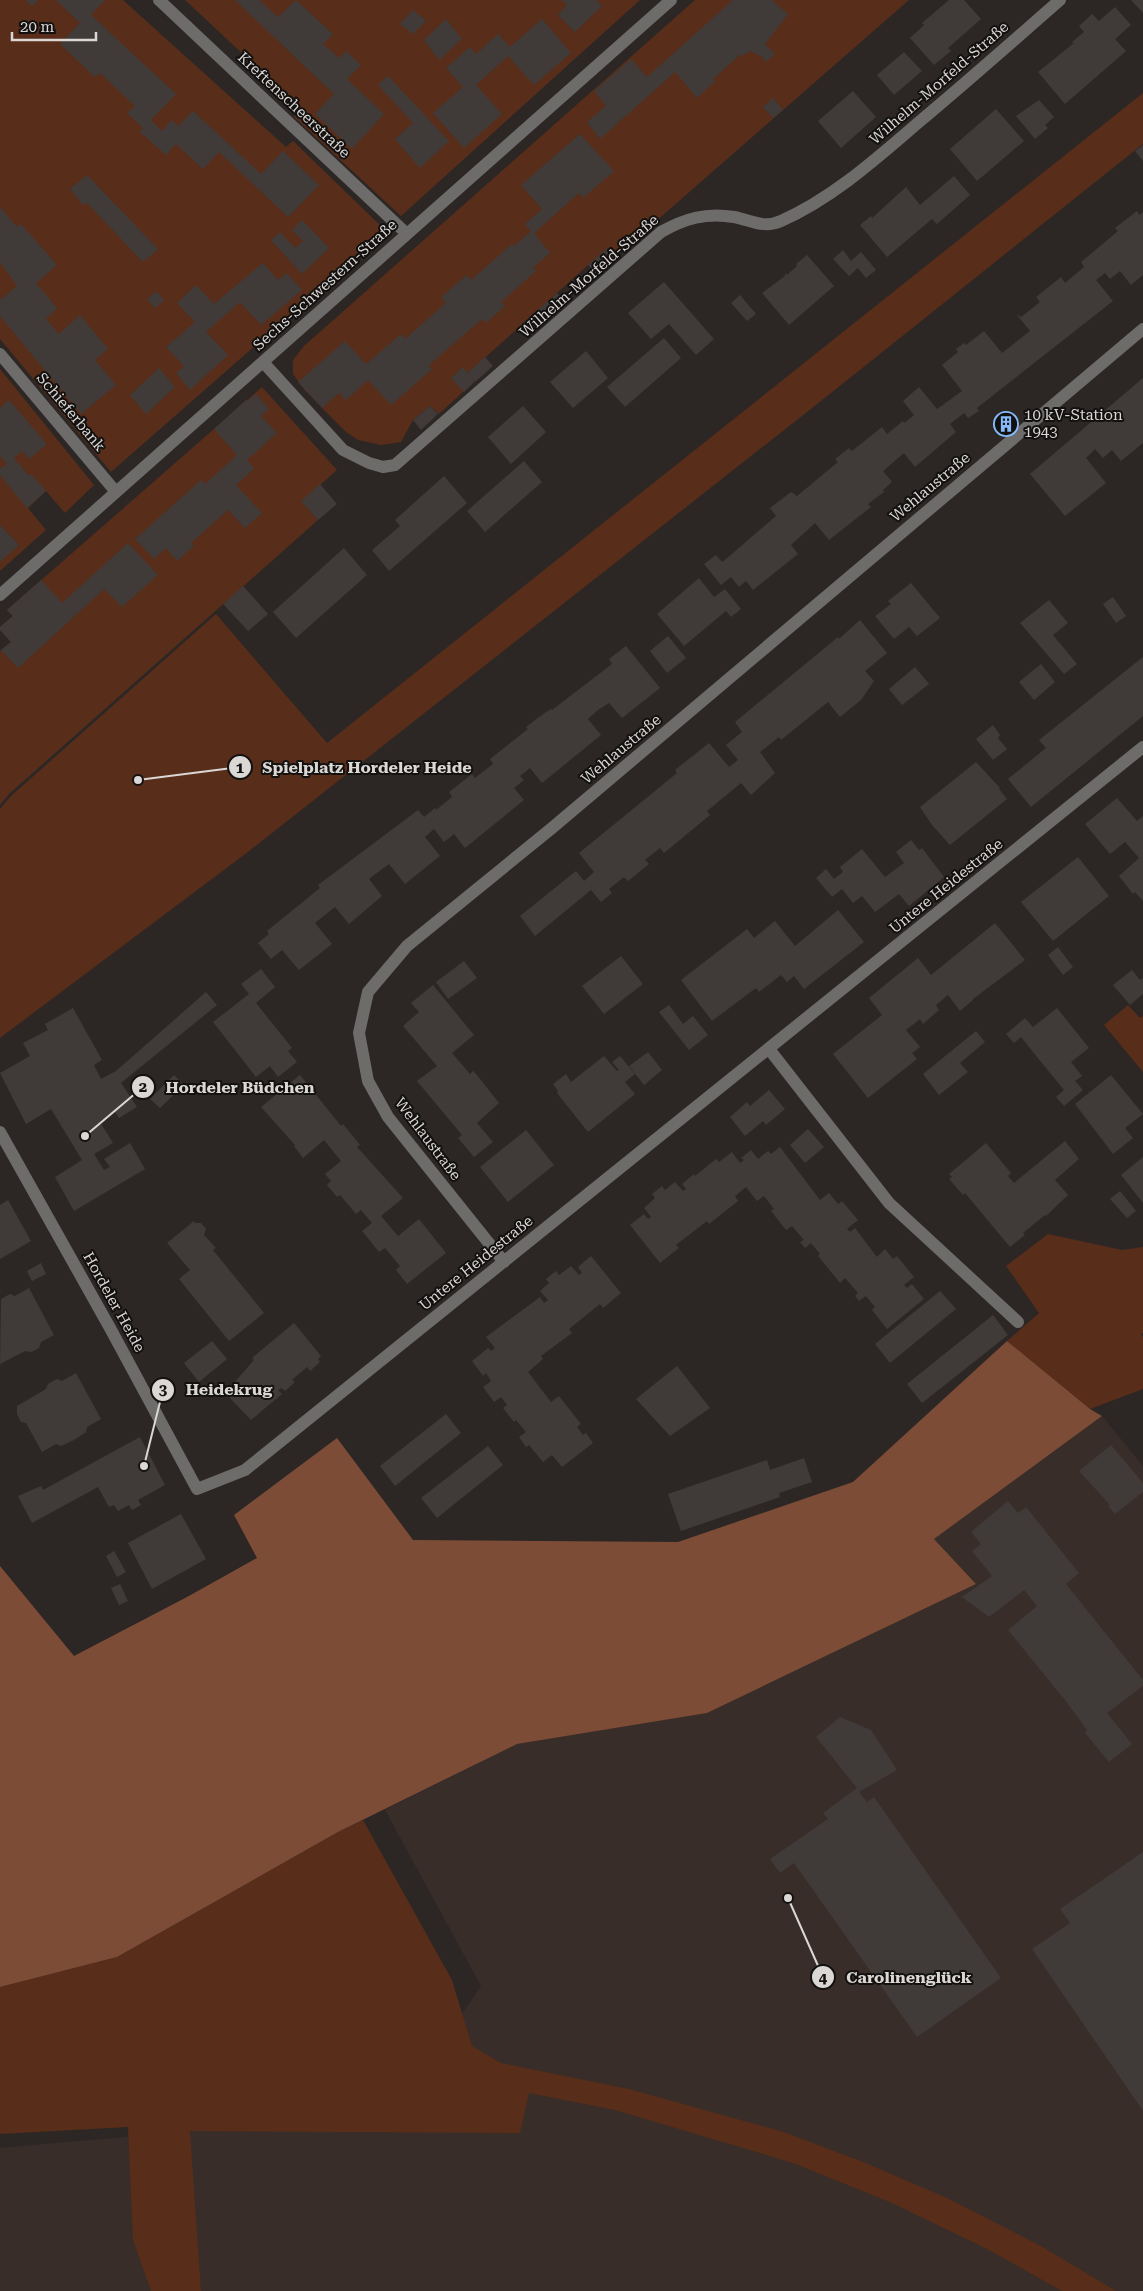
<svg xmlns="http://www.w3.org/2000/svg" width="1143" height="2291" viewBox="0 0 1143 2291" font-family="'Roboto Serif',serif">
  <rect width="100%" height="100%" fill="#2c2725"/>
  <path fill="#382d28" d="M1102 1416 1143 1466V2291H0V2148L394 2113 481 1986 385 1810 517 1744 707 1713 976 1584 934 1539Z"/>
  <path fill="#582d19" d="M0 0H123L286 147 293 141 383 228 344 268 111 472 0 339Z
    M185 0H640L401 216 294 117 302 109Z
    M695 0H909L615 257 607 248 468 373 474 382 439 414 430 406 413 420 401 442 381 445 358 440 346 432 322 408 318 400 306 392 293 374V360L304 346Z
    M1143 93V144L821 401 244 855 0 1038V809L11 796 216 614 327 743Z
    M0 369 94 485 65 513 46 491 28 508 46 530 0 571Z
    M262 387 337 470 302 501 318 520 9 794 0 805V651L11 642 0 630V627L13 616 7 610Z
    M1128 1005 1140 1018 1143 1016V1072L1104 1025Z
    M1048 1234 1122 1250 1143 1247V1333L1141 1334 1143 1337V1389L1090 1409 1007 1341 1039 1313 1006 1266Z
    M363 1820 452 1980 472 2046 501 2063 629 2089 784 2132 863 2162 947 2198 1041 2246 1116 2291H1062L989 2250 892 2203 793 2163 615 2110 529 2093 520 2133 190 2131 201 2291H151L133 2240 128 2127 0 2134V1987L117 1957 338 1832Z"/>
  <path fill="#7d4c36" d="M1007 1341 1090 1409 1102 1416 934 1539 976 1584 707 1713 517 1744 338 1832 117 1957 0 1987V1566L74 1656 187 1597 257 1558 234 1515 337 1438 413 1540 678 1542 853 1482Z"/>
  <path fill="#403b39" d="M26 0H38L32 6Z
    M56 0H105L91 15 176 94 151 120 162 131 172 120 178 126 193 111 261 174 283 151 319 185 288 217 219 152 203 169 176 144 166 155 140 132 143 128 127 113 135 106 100 73 95 77 60 44 80 23Z
    M235 0H259L278 17 296 0 333 34 323 44 339 58 346 51 361 65 347 79 384 114 352 149 315 114 334 94Z
    M562 0H596L602 6 575 32 558 15 567 5Z
    M733 0H772L788 14 765 44 775 54 766 62 761 56 750 51 743 56 741 54 713 79 715 81 697 98 675 72 600 139 587 122 606 106 594 91 631 59 647 77Z
    M949 0H964L981 19 948 48 951 51 934 65 910 38 924 25 922 23Z
    M1131 0H1143V13Z
    M1115 7 1131 25 1115 39 1126 51 1065 104 1038 72 1074 43 1072 42 1084 32 1079 26 1092 14 1099 21Z
    M413 10 426 21 413 34 400 24Z
    M446 19 462 39 439 60 424 40Z
    M542 19 571 53 534 85 508 56 476 85 502 114 464 148 433 113 463 87 446 68 470 47 476 54 498 34 510 47Z
    M904 52 922 71 894 95 877 75Z
    M388 76 449 141 420 168 395 139 413 123 378 85Z
    M853 91 876 117 841 148 818 121Z
    M773 98 783 110 773 118 763 107Z
    M1039 100 1054 117 1045 125 1048 128 1035 139 1016 116Z
    M996 109 1024 141 977 181 950 149Z
    M580 134 614 171 583 198 579 193 534 233 550 253 533 268 536 271 501 302 505 306 486 323 482 319 429 365 432 369 391 405 368 380 346 400 339 393 322 408 298 382 345 341 366 364 401 334 405 339 446 303 441 297 467 275 471 280 512 244 514 246 531 231 525 224 542 209 521 185Z
    M1143 145V161L1135 151Z
    M87 175 158 249 143 262 87 203 83 205 70 189Z
    M954 176 970 195 937 224 932 219 887 257 860 225 871 216 872 218 906 187 920 205Z
    M0 207 17 227 21 224 57 265 36 283 57 308 46 319 59 334 80 315 108 349 95 360 116 385 81 414 0 316V300L17 286 0 262Z
    M1137 211 1139 215 1143 212V275L1131 285 1120 271 1110 279 1105 273 1096 280 1113 301 977 408 979 411 968 418 964 413 950 424 956 432 915 467 904 453 883 471 892 482 883 490 884 492 868 504 871 507 829 540 815 523 791 545 798 554 753 590 746 581 739 587 731 577 721 585 704 564 716 555 722 562 726 559 776 516 770 508 791 492 797 496 838 462 835 459 849 448 852 451 882 427 887 434 903 421 904 423 914 415 903 401 919 387 937 409 962 391 942 365 958 352 956 349 964 343 966 345 984 331 1002 353 1030 331 1016 314 1021 317 1040 302 1036 297 1061 277 1065 283 1084 267 1081 262 1118 231 1115 228Z
    M302 220 329 248 302 274 271 240 280 232 295 248 303 241 292 230Z
    M607 248 615 257 596 274 588 265Z
    M843 250 851 261 861 252 876 270 866 278 858 268 849 276 833 259Z
    M807 255 834 286 789 325 762 293 785 276V273L787 275 797 266 796 264Z
    M263 263 278 280 287 273 302 290 261 325 240 302 206 332 228 355 190 390 176 373 184 366 166 347 195 322 177 303 196 285 214 304Z
    M664 282 714 339 696 355 669 324 651 339 628 313Z
    M156 291 164 300 155 308 147 299Z
    M557 293 565 302 529 334 520 325Z
    M740 295 756 314 747 321 731 303Z
    M664 338 681 358 625 407 607 387Z
    M586 351 608 378 573 408 550 382Z
    M485 357 493 366 475 382 471 378 474 382 464 392 451 378 463 367 467 373Z
    M159 368 175 387 146 414 130 395Z
    M1143 378V443L1121 461 1112 450 1103 458 1095 449 1086 458 1106 483 1065 516 1030 474Z
    M256 394 269 409 261 416 277 433 247 460 254 469 236 485 262 513 245 528 228 510 191 543 194 546 177 561 166 548 154 559 135 539 201 480 205 484 237 455 214 429 246 400 248 401Z
    M9 400 47 444 29 459 22 451 14 458 29 476 31 474 46 491 27 508 0 475V469L7 464 0 456V408Z
    M430 406 438 414 421 430 413 420Z
    M523 406 546 432 511 464 488 437Z
    M1008 418 1011 423 1003 430 1000 426Z
    M524 461 542 482 485 532 467 511Z
    M444 476 467 503 389 571 372 550 400 526 395 520Z
    M320 484 337 504 318 520 301 501Z
    M0 525 19 545 0 562Z
    M128 543 158 575 122 607 104 589 18 668 1 650 11 642 0 630V627L13 616 7 610 41 580 62 603Z
    M344 548 367 575 296 638 273 612Z
    M699 578 714 597 725 589 741 609 731 617 726 611 684 646 657 614Z
    M911 583 940 618 917 636 909 627 894 639 875 616 891 604 888 601Z
    M243 586 268 614 248 631 223 604Z
    M1113 597 1126 616 1116 623 1103 604Z
    M1049 600 1068 623 1053 635 1077 664 1064 674 1020 623Z
    M860 620 887 653 865 671 874 681 861 700 840 717 828 702 781 740 779 737 760 752 775 773 751 795 741 783 707 811 710 815 664 853 660 848 645 860 649 864 628 881 624 877 609 889 612 893 601 902 591 890 535 936 520 916 576 871 584 881 594 872 579 853 677 773 675 770 709 743 729 767 738 760 726 745 742 732 735 722 838 637 839 639Z
    M668 636 686 658 667 673 650 651Z
    M626 646 660 688 622 718 609 703 598 710 588 719 601 735 542 783 530 768 520 776 524 780 514 788 524 800 465 848 454 834 444 842 434 829 425 837 440 856 405 884 389 864 369 879 382 896 349 924 335 907 315 923 332 944 299 970 282 950 271 959 258 943 269 934 267 931 320 888 318 885 418 810 424 817 435 808 436 810 452 797 449 792 472 774 475 778 493 764 490 759 528 729 526 727 539 717 551 709 552 710 612 664 609 659Z
    M1143 657V716L1031 807 1008 779 1046 748 1039 740Z
    M1041 664 1055 682 1034 700 1019 682Z
    M915 667 929 684 902 705 889 689Z
    M993 725 1000 735 998 738 1007 749 993 760 976 739Z
    M976 762 1000 788 999 789 1007 799 950 845 932 825 920 807Z
    M1117 798 1137 821 1143 816V901L1135 892 1133 894 1119 876 1139 858 1125 842 1110 854 1085 824Z
    M911 840 919 850 922 848 944 877 909 906 899 894 875 912 862 896 853 903 842 889 832 897 816 878 826 869 834 879 843 872 840 867 862 849 885 877 904 863 896 852Z
    M1078 857 1109 896 1053 941 1021 902Z
    M838 910 864 942 804 989 794 976 787 982 781 975 759 992 756 988 712 1021 681 980 747 929 754 938 775 921 795 946Z
    M995 923 1025 960 973 999V1000L960 1011 948 995 936 1005 939 1010 923 1024 920 1019 906 1030 920 1047 912 1053 917 1059 868 1098 833 1054 882 1015 869 998 918 958 931 975Z
    M1058 947 1073 967 1063 975 1048 955Z
    M621 956 643 984 604 1014 582 986Z
    M464 961 477 978 448 999 436 982Z
    M261 969 275 987 256 1003 292 1048 288 1051 297 1062 278 1077 270 1066 256 1077 213 1022 249 994 241 984Z
    M1132 970 1140 980 1143 978V994L1130 1005 1113 985Z
    M433 985 474 1035 452 1053 470 1074 473 1071 477 1075 499 1103 477 1123 493 1142 474 1157 458 1138 462 1135 417 1081 437 1066 403 1026 419 1012 411 1003Z
    M206 992 217 1005 121 1083 137 1107 119 1118 115 1112 100 1122 113 1143 94 1154 104 1170 110 1167 104 1159 130 1143 145 1169 74 1211 55 1177 82 1160 51 1109 26 1124 0 1073 30 1056 23 1043 48 1030 45 1024 73 1008 102 1060 94 1065 101 1079 116 1071Z
    M669 1005 683 1024 693 1016 708 1035 689 1050 659 1012Z
    M1057 1008 1089 1048 1071 1062 1082 1076 1075 1081 1083 1090 1064 1106 1056 1097 1064 1090 1037 1057 1021 1037 1014 1043 1006 1034 1025 1018 1033 1027Z
    M976 1031 985 1042 960 1063 968 1072 939 1095 923 1074Z
    M648 1052 662 1070 644 1085 629 1066Z
    M604 1056 617 1071 619 1070 612 1062 620 1056 635 1074 625 1082 635 1094 588 1132 557 1093 558 1091 553 1084 566 1074 571 1082Z
    M174 1075 184 1085 160 1108 150 1099Z
    M300 1075 341 1126 343 1124 360 1145 357 1147 403 1198 381 1216 398 1236 419 1219 446 1253 407 1284 396 1270 400 1266 385 1248 379 1252 362 1231 372 1223 361 1210 356 1214 340 1195 337 1197 327 1185 331 1181 325 1174 341 1161 324 1140 303 1158 294 1146 295 1145 261 1107Z
    M1111 1075 1143 1114 1125 1128 1133 1138 1113 1154 1075 1104Z
    M769 1090 785 1109 766 1125 763 1121 745 1136 730 1117 747 1102 750 1106Z
    M808 1129 824 1147 805 1163 790 1145Z
    M526 1130 554 1165 508 1202 480 1167Z
    M1065 1141 1079 1159 1055 1180 1068 1195 1046 1216 1045 1215 1023 1233 1025 1235 1010 1247 965 1193 963 1195 949 1179 952 1177 949 1174 986 1143 1011 1173 1008 1176 1014 1183Z
    M780 1147 820 1200 829 1193 838 1204 842 1201 858 1220 847 1229 850 1232 855 1228 877 1257 885 1249 893 1259 897 1256 914 1277 904 1285 907 1288 912 1284 924 1299 887 1329 872 1310 875 1307 866 1296 859 1301 855 1296 858 1293 845 1278 840 1283 818 1256 820 1254 811 1243 805 1248 800 1242 804 1240 792 1226 786 1230 771 1211 774 1209 764 1196 757 1201 746 1187 735 1196 738 1201 709 1224 707 1221 676 1245 679 1248 660 1263 630 1225 644 1214 648 1219 651 1217 644 1208 655 1198 652 1194 662 1186 665 1190 675 1182 683 1191 686 1189 682 1184 694 1174 695 1176 716 1159 719 1162 732 1152 740 1163 744 1160 741 1158 751 1150 758 1159 768 1151 771 1154Z
    M1143 1157V1203L1121 1175Z
    M1120 1191 1136 1211 1127 1218 1110 1199Z
    M8 1200 31 1241 0 1259V1205Z
    M194 1221 195 1223H201L206 1229 204 1235 216 1248 213 1250 264 1313 229 1341 179 1279 190 1270 167 1243Z
    M591 1256 621 1293 603 1308 600 1304 569 1329 572 1333 541 1356 543 1359 528 1372 551 1402 559 1396 581 1424 577 1427 583 1435 586 1433 593 1443 562 1467 552 1455 543 1462 529 1445 526 1447 519 1437 526 1432 516 1420 514 1422 503 1408 507 1405 501 1397 494 1402 483 1387 491 1381 486 1373 483 1376 472 1361 488 1348 491 1351 495 1348 486 1337 540 1297 544 1303 548 1300 540 1291 549 1283 546 1279 556 1271 559 1275 571 1266 579 1275 582 1273 578 1267Z
    M41 1263 46 1274 32 1281 27 1271Z
    M29 1288 54 1335 41 1342 39 1348 31 1352 25 1351 0 1364 1 1299 10 1294 15 1296Z
    M940 1291 956 1309 890 1363 875 1344Z
    M993 1315 1008 1335 922 1403 907 1384Z
    M294 1323 321 1356 318 1359 320 1362 310 1371 307 1367 292 1380 295 1382 285 1391 282 1388 278 1390 282 1394 251 1420 225 1393 254 1360 252 1358Z
    M212 1341 227 1359 199 1382 184 1363Z
    M677 1366 710 1408 670 1436 636 1399Z
    M76 1373 101 1419 87 1427 86 1432 74 1440 61 1446 56 1444 42 1452 26 1423 21 1422 17 1414V1406L46 1389 48 1384 57 1379 62 1381Z
    M446 1414 461 1433 395 1486 380 1466Z
    M140 1437 165 1485 138 1500 141 1505 132 1510 129 1505 118 1511 114 1505 109 1507 98 1487 32 1523 18 1496 41 1486 43 1490Z
    M1111 1445 1143 1483V1492L1115 1514 1108 1506 1110 1505 1079 1471Z
    M488 1446 503 1465 437 1518 421 1498Z
    M804 1458 812 1482 779 1493 780 1497 681 1531 668 1494 767 1460 770 1470Z
    M1008 1501 1018 1513 1026 1507 1079 1573 1066 1584 1143 1680V1686L1107 1713 1132 1744 1109 1762 1085 1733 1087 1730 1068 1704 1008 1630 1037 1606 1024 1590 989 1617 962 1597 992 1576 972 1551 981 1544 971 1532Z
    M181 1514 206 1559 152 1589 128 1543Z
    M114 1551 126 1572 117 1577 106 1556Z
    M120 1584 128 1601 119 1605 111 1588Z
    M840 1717 871 1730 897 1770 859 1792 867 1802 874 1797 1001 1978 917 2037 794 1863 780 1873 770 1859 828 1819 823 1813 857 1788 816 1737Z
    M1143 1852V2111L1032 1949 1070 1923 1060 1909Z"/>
  <g fill="none" stroke-linecap="round" stroke-linejoin="round">
    <path stroke="#6e6c6b" stroke-width="12" d="M159 0 407 234
      M0 354 116 492
      M263 362 343 450 369 463 383 467 395 465 661 232C684 219 706 212 734 217 751 220 763 229 781 221 833 198 877 158 919 122 967 82 1013 41 1060 0
      M0 595 671 0
      M769 1049 889 1203 1018 1322
      M0 1132 110 1328 197 1489 245 1470 1143 747
      M504 1262 388 1117 368 1081 359 1033 368 992 407 946 552 828 1143 329"/>
  </g>
  <defs>
    <symbol id="building-ring" viewBox="-11 -11 22 22"><circle r="9.5" fill="#131110" stroke="#86bbfb" stroke-width="1.5"/><path d="M-4-6H4V6H1V3H-1V6H-4ZM-2.5-4.3h1.7v1.8h-1.7ZM.8-4.3h1.7v1.8H.8ZM-2.5-1h1.7V.8h-1.7ZM.8-1h1.7V.8H.8Z" fill="#86bbfb"/></symbol>
  </defs>
  <g fill-rule="evenodd">
    <use href="#building-ring" x="992" y="410" width="28" height="28"/>
  </g>
  <g text-anchor="middle" stroke-width="4" stroke-linejoin="round" paint-order="stroke">
    <g font-size="15" fill="#dad7d5" stroke="#131110">
      <text transform="translate(939 83) rotate(-41)" y="5">Wilhelm-Morfeld-Straße</text>
      <text transform="translate(294 105) rotate(43)" y="5">Kreftenscheerstraße</text>
      <text transform="translate(589 276) rotate(-41)" y="5">Wilhelm-Morfeld-Straße</text>
      <text transform="translate(325 285) rotate(-42)" y="5">Sechs-Schwestern-Straße</text>
      <text transform="translate(71 412) rotate(50)" y="5">Schieferbank</text>
      <text transform="translate(930 487) rotate(-40)" y="5">Wehlaustraße</text>
      <text transform="translate(621 749) rotate(-40)" y="5">Wehlaustraße</text>
      <text transform="translate(946 886) rotate(-39)" y="5">Untere Heidestraße</text>
      <text transform="translate(428 1139) rotate(53)" y="5">Wehlaustraße</text>
      <text transform="translate(476 1263) rotate(-39)" y="5">Untere Heidestraße</text>
      <text transform="translate(114 1302) rotate(61)" y="5">Hordeler Heide</text>
    </g>
    <g font-size="15" fill="#dad7d5" stroke="#131110" text-anchor="start">
      <text x="1024" y="420">10 kV-Station<tspan x="1024" dy="17">1943</tspan></text>
    </g>
  </g>
  <path fill="none" stroke="#dad7d5" stroke-width="2" d="M138 780L240 767M85 1136L143 1087M144 1466L163 1390M788 1898L823 1977"/>
  <g fill="#dad7d5" stroke="#131110" stroke-width="2">
    <circle cx="138" cy="780" r="5"/>
    <circle cx="85" cy="1136" r="5"/>
    <circle cx="144" cy="1466" r="5"/>
    <circle cx="788" cy="1898" r="5"/>
    <circle cx="240" cy="767" r="12"/>
    <circle cx="143" cy="1087" r="12"/>
    <circle cx="163" cy="1390" r="12"/>
    <circle cx="823" cy="1977" r="12"/>
  </g>
  <g font-size="15" text-anchor="middle" font-weight="bold" fill="#111">
    <text x="240" y="773">1</text>
    <text x="143" y="1092">2</text>
    <text x="163" y="1395">3</text>
    <text x="823" y="1983">4</text>
  </g>
  <g font-size="16" text-anchor="middle" font-weight="bold" fill="#dad7d5" stroke="#131110" stroke-width="4" stroke-linejoin="round" paint-order="stroke">
    <text x="367" y="773">Spielplatz Hordeler Heide</text>
    <text x="240" y="1093">Hordeler Büdchen</text>
    <text x="229" y="1395">Heidekrug</text>
    <text x="909" y="1983">Carolinenglück</text>
  </g>
  <path d="M12 32v8h84v-8" fill="none" stroke="#dad7d5" stroke-width="2.5"/>
  <text x="20" y="32" font-size="15" fill="#dad7d5" stroke="#131110" stroke-width="4" paint-order="stroke">20 m</text>
</svg>
